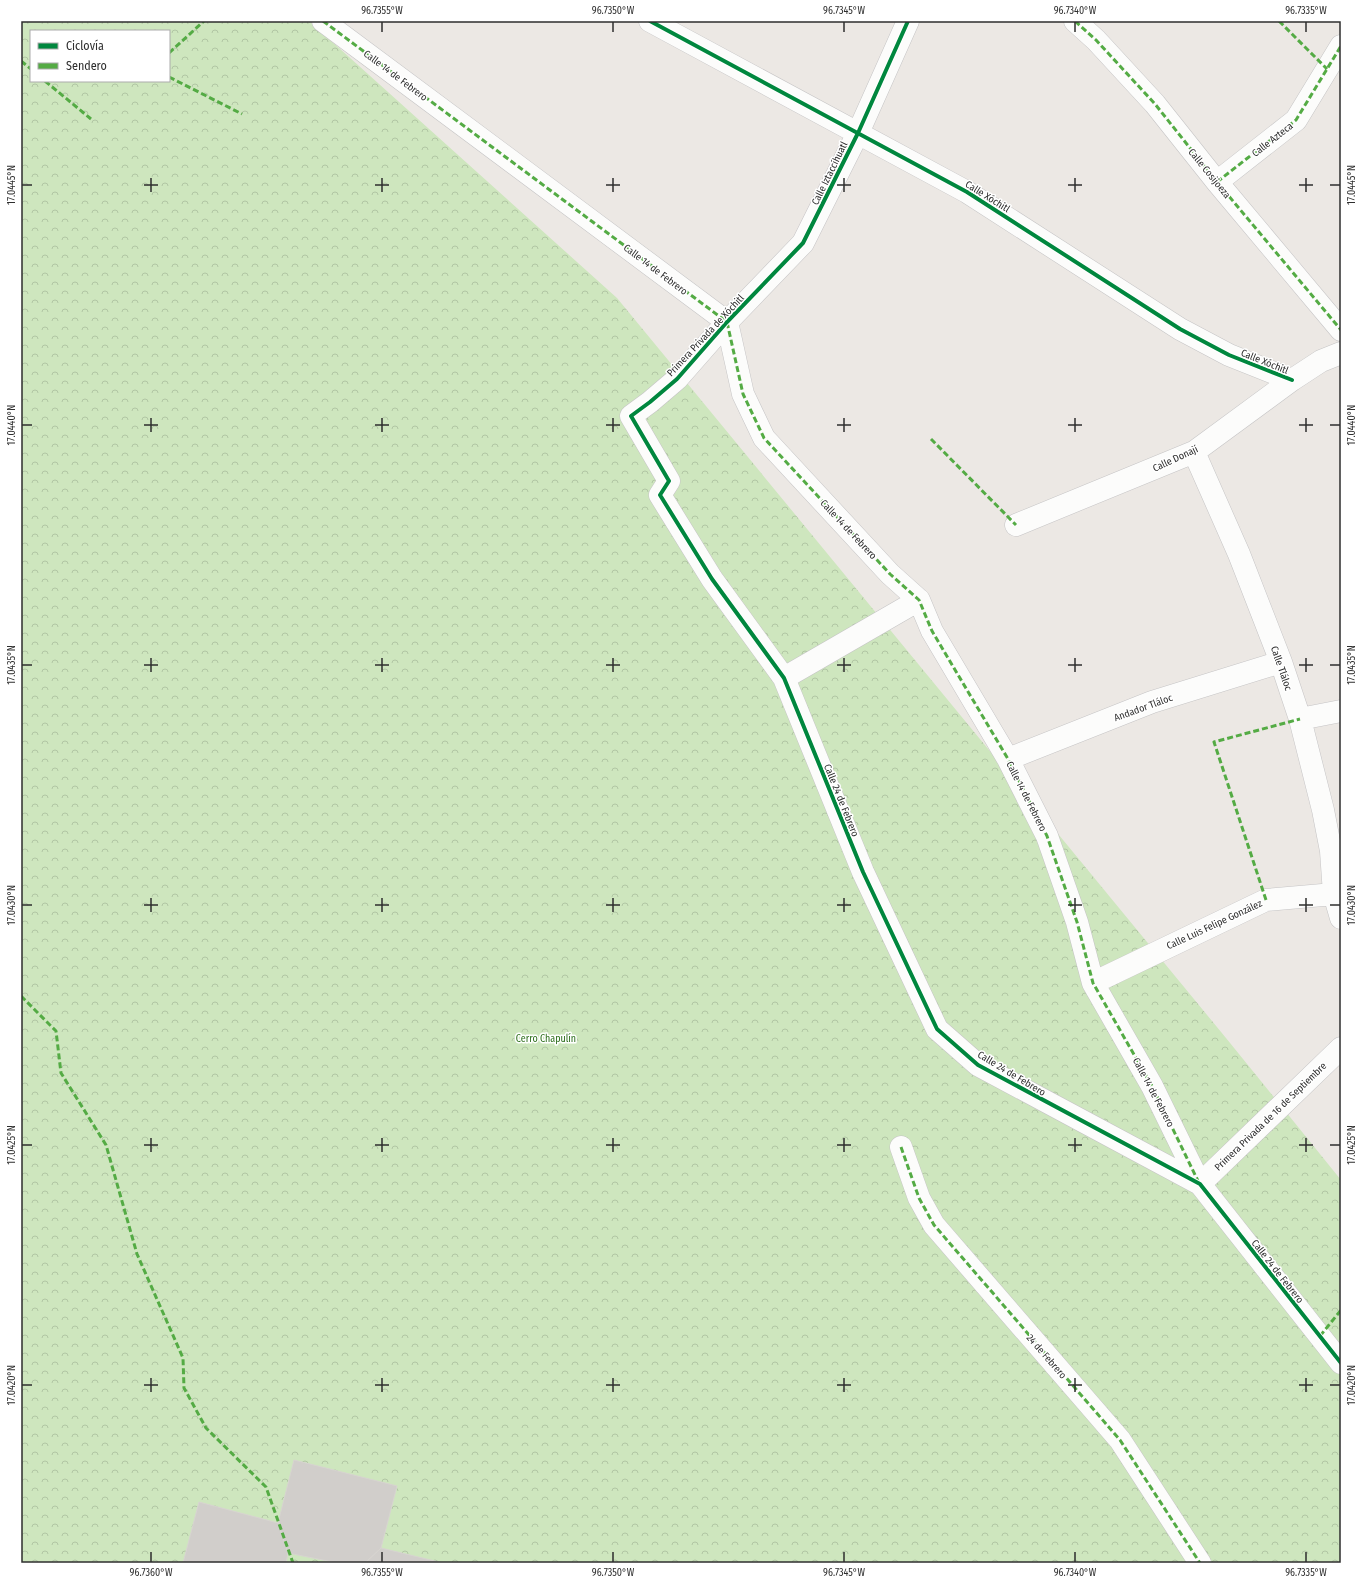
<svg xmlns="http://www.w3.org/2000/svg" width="1362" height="1584" viewBox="0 0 1362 1584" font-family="'Fira Sans Condensed',sans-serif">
  <defs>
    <pattern id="park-crowns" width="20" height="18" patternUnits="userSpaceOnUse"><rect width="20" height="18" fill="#cee6be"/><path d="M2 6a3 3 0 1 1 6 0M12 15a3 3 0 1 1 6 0" fill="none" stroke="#b1c6a4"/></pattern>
  </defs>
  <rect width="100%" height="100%" fill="#ece8e4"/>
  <path fill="url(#park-crowns)" fill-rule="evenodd" d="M21 21H309L617 298 1226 1038 1341 1180V1563H21ZM31 31H169V81H31Z"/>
  <path fill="#d1cecb" stroke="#d7d4d0" d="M294 1460 397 1486 381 1548 365 1563H338L288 1553 278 1523Z
    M199 1502 278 1523 288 1553 286 1563H183Z
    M381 1548 443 1563H365Z"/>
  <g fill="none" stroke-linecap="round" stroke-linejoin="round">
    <defs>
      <path id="minor" d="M323 21 727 322 743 394 764 438 890 574 919 600 932 631 1008 759 1047 836 1077 922 1093 983 1152 1086 1200 1184 1341 1048
        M650 21 967 192 1180 329 1229 355 1292 380
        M908 21 858 133 803 243 727 322 677 379 650 402 631 416 669 481 660 495 712 579 784 678 863 872 937 1029 978 1065 1200 1184 1341 1363
        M1075 21 1096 40 1155 104 1217 182 1341 330
        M1217 182 1296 120 1341 46
        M1194 452 1239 554 1281 662 1300 719 1323 810 1331 851 1334 894 1341 918
        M1016 525 1194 452 1292 380 1321 361 1341 353
        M784 678 919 600
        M1300 719 1341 711
        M1008 759 1152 702 1281 662
        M1093 983 1266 900 1334 894 1341 890
        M901 1147 919 1198 934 1225 1120 1440 1200 1563"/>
    </defs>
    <use href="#minor" stroke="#c5c4c5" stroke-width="23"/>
    <use href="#minor" stroke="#fcfcfb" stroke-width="22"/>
    <path stroke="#54ab44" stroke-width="3" stroke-dasharray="6 3" stroke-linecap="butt" d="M323 21 727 322 743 394 764 438 890 574 919 600 932 631 1008 759 1047 836 1077 922 1093 983 1152 1086 1199 1183
      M1075 21 1096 40 1155 104 1217 182 1341 330
      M1279 21 1327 69
      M169 53 204 21
      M21 61 31 69
      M169 77 242 114
      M45 81 91 119
      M1217 182 1296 120 1341 46
      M931 439 1016 525
      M1266 900 1214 742 1300 719
      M21 996 56 1031 61 1073 106 1145 137 1254 183 1358 184 1388 206 1428 266 1487 293 1563
      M901 1147 919 1198 934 1225 1120 1440 1200 1563
      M1320 1336 1341 1310"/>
    <defs>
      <path id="cycleway" d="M650 21 967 192 1180 329 1229 355 1292 380
        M908 21 858 133 803 243 727 322 677 379 650 402 631 416 669 481 660 495 712 579 784 678 863 872 937 1029 978 1065 1200 1184 1341 1363"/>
    </defs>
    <use href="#cycleway" stroke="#fff" stroke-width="6"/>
    <use href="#cycleway" stroke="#00873e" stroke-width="4"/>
  </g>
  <path fill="none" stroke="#2e2e2e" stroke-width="1.5" d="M382 22V32M613 22V32M844 22V32M1075 22V32M1306 22V32M151 178V192M382 178V192M613 178V192M844 178V192M1075 178V192M1306 178V192M22 185H32M144 185H158M375 185H389M606 185H620M837 185H851M1068 185H1082M1299 185H1313M1330 185H1340M151 418V432M382 418V432M613 418V432M844 418V432M1075 418V432M1306 418V432M22 425H32M144 425H158M375 425H389M606 425H620M837 425H851M1068 425H1082M1299 425H1313M1330 425H1340M151 658V672M382 658V672M613 658V672M844 658V672M1075 658V672M1306 658V672M22 665H32M144 665H158M375 665H389M606 665H620M837 665H851M1068 665H1082M1299 665H1313M1330 665H1340M151 898V912M382 898V912M613 898V912M844 898V912M1075 898V912M1306 898V912M22 905H32M144 905H158M375 905H389M606 905H620M837 905H851M1068 905H1082M1299 905H1313M1330 905H1340M151 1138V1152M382 1138V1152M613 1138V1152M844 1138V1152M1075 1138V1152M1306 1138V1152M22 1145H32M144 1145H158M375 1145H389M606 1145H620M837 1145H851M1068 1145H1082M1299 1145H1313M1330 1145H1340M151 1378V1392M382 1378V1392M613 1378V1392M844 1378V1392M1075 1378V1392M1306 1378V1392M22 1385H32M144 1385H158M375 1385H389M606 1385H620M837 1385H851M1068 1385H1082M1299 1385H1313M1330 1385H1340M151 1552V1562M382 1552V1562M613 1552V1562M844 1552V1562M1075 1552V1562M1306 1552V1562"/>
  <g text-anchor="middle" stroke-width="3" stroke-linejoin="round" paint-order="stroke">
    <g font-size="10" fill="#2e2e2e" stroke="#fff">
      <text transform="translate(396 75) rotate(37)" y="4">Calle 14 de Febrero</text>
      <text transform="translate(1272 139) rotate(-38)" y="4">Calle Azteca</text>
      <text transform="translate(829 173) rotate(-64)" y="4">Calle Iztaccíhuatl</text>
      <text transform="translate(1210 173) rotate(51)" y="4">Calle Cosijoeza</text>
      <text transform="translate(988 196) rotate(32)" y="4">Calle Xóchitl</text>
      <text transform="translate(656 269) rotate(37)" y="4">Calle 14 de Febrero</text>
      <text transform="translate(705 335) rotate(-47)" y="4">Primera Privada de Xóchitl</text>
      <text transform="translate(1265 361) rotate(22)" y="4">Calle Xóchitl</text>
      <text transform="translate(1175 458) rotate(-25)" y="4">Calle Donají</text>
      <text transform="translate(849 529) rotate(47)" y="4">Calle 14 de Febrero</text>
      <text transform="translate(1282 668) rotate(71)" y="4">Calle Tláloc</text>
      <text transform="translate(1143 707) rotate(-20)" y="4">Andador Tláloc</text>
      <text transform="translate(1027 796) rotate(63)" y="4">Calle 14 de Febrero</text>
      <text transform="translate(842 800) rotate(68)" y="4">Calle 24 de Febrero</text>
      <text transform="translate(1214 924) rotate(-25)" y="4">Calle Luis Felipe González</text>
      <text transform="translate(1012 1073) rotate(31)" y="4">Calle 24 de Febrero</text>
      <text transform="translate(1154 1092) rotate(62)" y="4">Calle 14 de Febrero</text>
      <text transform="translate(1270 1116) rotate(-44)" y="4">Primera Privada de 16 de Septiembre</text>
      <text transform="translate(1278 1271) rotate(52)" y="4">Calle 24 de Febrero</text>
      <text transform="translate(1047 1356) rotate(49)" y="4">24 de Febrero</text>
    </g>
    <g font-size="10" fill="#2c6e1b" stroke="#fff">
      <text x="546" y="1042">Cerro Chapulín</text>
    </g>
  </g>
  <rect width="1362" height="1584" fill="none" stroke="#ffffff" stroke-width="44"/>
  <rect x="30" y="30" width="140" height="52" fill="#ffffff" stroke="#ababab"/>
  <rect x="38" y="43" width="20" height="6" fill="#00873e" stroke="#ababab"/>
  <text x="66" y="50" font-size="12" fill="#2e2e2e">Ciclovía</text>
  <rect x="38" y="63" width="20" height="6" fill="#54ab44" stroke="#ababab"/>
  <text x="66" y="70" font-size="12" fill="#2e2e2e">Sendero</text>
  <rect x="22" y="22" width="1318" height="1540" fill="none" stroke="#2e2e2e" stroke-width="1.5"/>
  <g font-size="10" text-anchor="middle" fill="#2e2e2e">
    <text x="382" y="14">96.7355°W</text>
    <text x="613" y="14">96.7350°W</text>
    <text x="844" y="14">96.7345°W</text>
    <text x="1075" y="14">96.7340°W</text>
    <text x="1306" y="14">96.7335°W</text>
    <text transform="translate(11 185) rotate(-90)" y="4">17.0445°N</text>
    <text transform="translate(1351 185) rotate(-90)" y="4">17.0445°N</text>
    <text transform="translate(11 425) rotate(-90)" y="4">17.0440°N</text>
    <text transform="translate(1351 425) rotate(-90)" y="4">17.0440°N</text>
    <text transform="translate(11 665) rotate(-90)" y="4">17.0435°N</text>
    <text transform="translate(1351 665) rotate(-90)" y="4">17.0435°N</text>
    <text transform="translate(11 905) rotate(-90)" y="4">17.0430°N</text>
    <text transform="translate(1351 905) rotate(-90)" y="4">17.0430°N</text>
    <text transform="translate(11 1145) rotate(-90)" y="4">17.0425°N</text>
    <text transform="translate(1351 1145) rotate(-90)" y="4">17.0425°N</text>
    <text transform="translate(11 1385) rotate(-90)" y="4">17.0420°N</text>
    <text transform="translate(1351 1385) rotate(-90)" y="4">17.0420°N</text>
    <text x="151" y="1576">96.7360°W</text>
    <text x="382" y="1576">96.7355°W</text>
    <text x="613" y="1576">96.7350°W</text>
    <text x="844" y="1576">96.7345°W</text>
    <text x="1075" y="1576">96.7340°W</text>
    <text x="1306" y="1576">96.7335°W</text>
  </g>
</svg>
